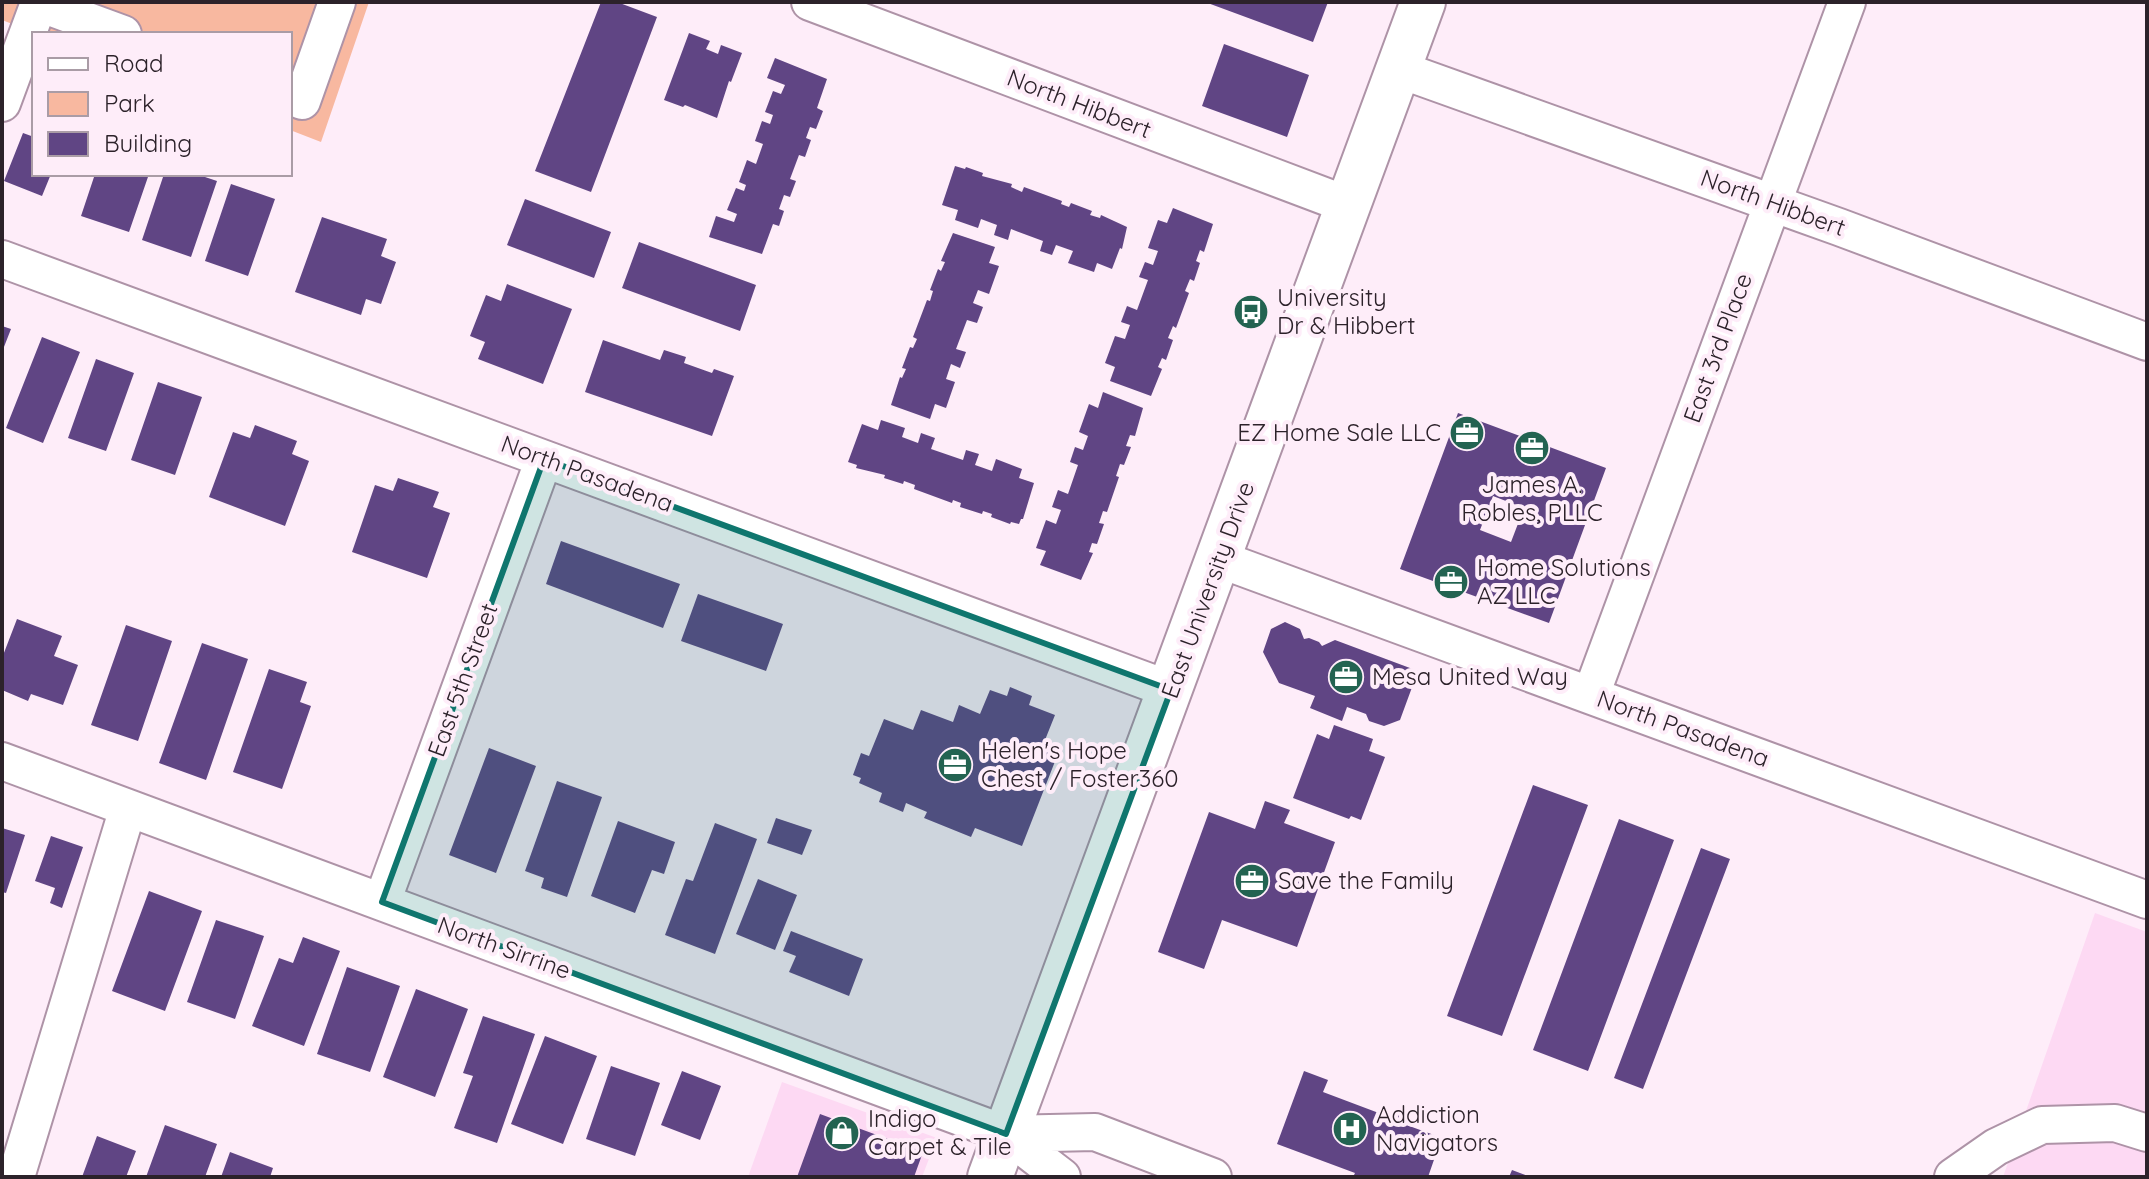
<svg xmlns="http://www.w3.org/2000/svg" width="2149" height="1179" viewBox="0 0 2149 1179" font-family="Quicksand,sans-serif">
  <rect width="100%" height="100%" fill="#feedf9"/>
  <path fill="#fdd9f3" d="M2095 913 2147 932V1177H2003Z
    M782 1082 937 1138 922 1177H748Z"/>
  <path fill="#f8b8a0" d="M2 2H369L321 142 290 130V34H38L2 20Z"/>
  <path fill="#604584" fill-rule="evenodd" d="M601 2H617L657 17 591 192 535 171Z
    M1205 2H1328L1313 42Z
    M689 33 710 41 706 49 718 54 721 45 742 53 731 82 729 81 717 118 685 105 683 107 664 100Z
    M1224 44 1309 75 1287 137 1202 106Z
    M775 58 827 79 817 108 823 111 816 129 810 127 806 138 811 140 805 157 799 155 790 179 796 181 790 197 784 195 779 209 784 211 779 226 773 224 762 254 709 237 716 216 734 222 737 214 727 210 736 188 744 191 746 185 739 182 747 160 756 164 763 144 755 141 762 121 770 124 773 115 765 112 773 91 781 94 785 85 767 78Z
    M23 133 34 137V174H51L42 196 4 181Z
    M955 166 965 169 966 167 983 173 982 176 1012 184 1011 187 1022 192 1024 187 1062 201 1061 204 1069 207 1071 203 1092 211 1090 215 1100 218 1101 215 1127 227 1122 249 1120 248 1112 269 1097 263 1094 272 1068 263 1073 251 1056 245 1052 255 1040 251 1043 241 1011 229 1008 240 994 235 997 225 981 219 978 228 955 220 958 210 942 205Z
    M95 174H149L129 232 81 216Z
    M164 174H196L217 181 191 257 142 240Z
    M231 184 275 199 248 276 205 261Z
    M525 199 611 232 594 278 507 245Z
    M1173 208 1213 224 1204 252 1200 250 1196 261 1200 263 1194 281 1190 279 1185 291 1189 293 1176 328 1173 326 1168 338 1173 340 1166 360 1162 358 1158 367 1162 369 1151 396 1110 381 1115 367 1105 363 1115 336 1125 339 1130 325 1121 322 1127 306 1137 310 1148 280 1139 277 1145 262 1153 265 1158 251 1148 248 1158 220 1167 223Z
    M322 217 387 239 381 256 396 262 381 304 366 299 361 315 295 292Z
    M953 233 995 247 989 263 999 266 989 294 978 290 973 303 983 307 977 323 967 320 956 349 966 352 960 368 951 364 946 379 955 382 946 408 935 404 930 419 891 405 900 377 902 378 906 369 902 368 910 347 913 348 917 339 913 337 927 300 930 301 933 291 930 290 938 269 941 271 945 262 941 261Z
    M639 242 756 285 740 331 622 288Z
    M507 284 572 309 543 384 478 359 485 342 470 336 486 295 501 301Z
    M1248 302 1257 305 1252 320 1243 316Z
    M2 326 11 329 2 352Z
    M42 337 80 352 43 443 6 428Z
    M603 340 660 360 664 350 686 357 684 363 712 373 714 369 734 376 712 436 585 392Z
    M96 359 134 373 106 451 68 438Z
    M158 382 202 397 175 475 131 460Z
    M1103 392 1143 408 1135 436 1130 435 1126 446 1131 447 1124 465 1120 464 1116 476 1119 477 1107 512 1103 511 1099 523 1104 524 1097 544 1092 543 1089 552 1093 553 1081 580 1040 565 1046 551 1036 548 1046 520 1056 524 1061 510 1052 507 1058 490 1068 494 1078 465 1070 462 1075 447 1083 450 1088 436 1079 432 1089 404 1098 408Z
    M1458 413 1606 468 1549 623 1400 569ZM1493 496 1524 508 1511 542 1480 530Z
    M881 420 905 428 902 437 918 443 921 433 935 438 931 449 963 460 966 450 979 454 975 465 992 471 996 459 1022 469 1019 478 1034 483 1023 519H1021L1019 524 1011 522 1010 524 991 517 992 514 983 511 982 514 960 507 961 503 953 500 952 503 914 489 915 485 904 481 903 484 884 478 885 475 856 468 857 465 848 462 862 424 878 430Z
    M255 425 297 441 292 454 309 461 285 526 209 497 233 432 250 438Z
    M398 478 439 492 433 507 450 513 427 578 352 552 375 485 393 491Z
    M561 541 680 584 663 628 546 584Z
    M698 594 783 624 766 671 681 641Z
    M17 619 62 636 54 656 78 665 63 705 31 694 28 701 2 690V658Z
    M1285 622 1300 629 1304 639 1309 638 1319 642 1322 646 1335 640 1418 671 1400 720 1384 726 1369 721 1366 714 1347 707 1342 721 1310 708 1315 696 1279 683 1263 652 1271 629Z
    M126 625 172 641 138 741 91 725Z
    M202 643 248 659 206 780 159 763Z
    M269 669 307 682 300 702 311 706 282 789 233 772Z
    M1010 687 1032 696 1029 705 1055 715 1045 740 1061 746 1022 846 975 828 971 837 924 818 927 812 906 803 903 812 879 802 882 793 859 783 861 778 853 775 861 753 869 756 884 719 913 730 921 710 953 722 959 705 980 714 990 690 1007 696Z
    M1334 725 1373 739 1369 751 1385 757 1361 820 1351 816 1349 819 1293 798 1317 734 1329 739Z
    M489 748 536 766 496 873 449 855Z
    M557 781 602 797 567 897 541 888 544 878 525 871Z
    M1533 785 1588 805 1502 1036 1447 1016Z
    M1265 801 1290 810 1284 823 1335 842 1297 947 1222 920 1204 969 1158 952 1209 812 1255 829Z
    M776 818 812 830 802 855 767 843Z
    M1619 819 1674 840 1588 1071 1533 1050Z
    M618 821 675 842 664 874 652 870 635 913 591 896Z
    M715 823 757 839 715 954 665 935 686 879 693 881Z
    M2 828 25 835 6 893 2 892Z
    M51 836 83 847 62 908 50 903 55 888 35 881Z
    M1701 848 1730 859 1643 1089 1614 1078Z
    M758 879 797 895 775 950 736 934Z
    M149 891 202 911 165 1011 112 991Z
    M216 920 264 936 235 1019 187 1002Z
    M791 931 863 959 849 996 789 972 796 956 783 951Z
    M303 937 340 951 304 1046 252 1026 279 958 293 963Z
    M347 967 400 986 370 1072 317 1054Z
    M416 989 468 1009 435 1097 383 1077Z
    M483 1016 535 1034 497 1143 454 1128 473 1076 463 1073Z
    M545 1036 597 1056 563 1144 511 1124Z
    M611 1066 660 1083 635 1156 586 1139Z
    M682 1071 721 1086 700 1140 661 1125Z
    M1304 1071 1328 1080 1323 1092 1392 1118 1396 1107 1406 1111 1401 1123 1434 1135 1428 1151 1436 1154 1428 1177H1353L1355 1173 1277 1144Z
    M820 1114 923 1152 914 1177H797Z
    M165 1125 217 1144 205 1177H146Z
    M97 1136 136 1151 126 1177H82Z
    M230 1152 273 1168 270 1177H221Z
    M1512 1170 1531 1177H1509Z"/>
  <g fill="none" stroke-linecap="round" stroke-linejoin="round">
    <defs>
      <path id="street" d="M810 2 1348 205
        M1398 69 1839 227 2147 342
        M290 96 302 101 337 2
        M2 103 39 3 123 34
        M2 259 1171 690
        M1219 559 2147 900
        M1591 695 1847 2
        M2 761 1006 1134 1062 1177
        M382 902 544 459
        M1006 1134 1095 1132 1213 1177
        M16 1177 128 808
        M1953 1177 1996 1147 2042 1125 2115 1123 2147 1133"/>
      <path id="secondary" d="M990 1177 1423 2"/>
    </defs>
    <use href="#street" stroke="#ae93a7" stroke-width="40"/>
    <use href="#secondary" stroke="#ae93a7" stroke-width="48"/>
    <use href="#street" stroke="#fff" stroke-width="36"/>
    <use href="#secondary" stroke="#fff" stroke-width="44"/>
  </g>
  <path fill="#0f766e" fill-opacity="0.2" stroke="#0f766e" stroke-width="6" stroke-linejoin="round" d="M544 459 1171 690 1006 1134 382 902Z"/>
  <defs>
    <symbol id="bus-disc" viewBox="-11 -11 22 22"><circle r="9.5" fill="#236351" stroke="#feedf9"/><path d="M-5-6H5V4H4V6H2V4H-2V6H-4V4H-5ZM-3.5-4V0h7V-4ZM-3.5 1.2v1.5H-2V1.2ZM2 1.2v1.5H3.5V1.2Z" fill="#fff"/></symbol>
    <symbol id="office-disc" viewBox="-11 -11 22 22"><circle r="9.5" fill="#236351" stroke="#feedf9"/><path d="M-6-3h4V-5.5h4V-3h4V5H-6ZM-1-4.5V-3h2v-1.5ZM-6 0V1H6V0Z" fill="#fff"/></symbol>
    <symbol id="hospital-disc" viewBox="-11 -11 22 22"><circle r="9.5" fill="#236351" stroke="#feedf9"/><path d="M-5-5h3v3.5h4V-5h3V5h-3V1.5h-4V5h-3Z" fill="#fff"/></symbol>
    <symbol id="shop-disc" viewBox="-11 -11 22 22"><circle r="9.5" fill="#236351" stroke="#feedf9"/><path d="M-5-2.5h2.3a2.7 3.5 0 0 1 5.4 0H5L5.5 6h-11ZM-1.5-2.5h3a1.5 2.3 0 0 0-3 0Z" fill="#fff"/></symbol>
  </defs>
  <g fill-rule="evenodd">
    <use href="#bus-disc" x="1231" y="292" width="40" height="40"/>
    <use href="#office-disc" x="1447" y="413" width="40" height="40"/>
    <use href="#office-disc" x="1512" y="428" width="40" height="40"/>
    <use href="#office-disc" x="1431" y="562" width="40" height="40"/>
    <use href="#office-disc" x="1326" y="657" width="40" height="40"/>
    <use href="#office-disc" x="935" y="745" width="40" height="40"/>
    <use href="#office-disc" x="1232" y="861" width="40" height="40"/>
    <use href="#hospital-disc" x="1330" y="1109" width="40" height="40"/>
    <use href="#shop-disc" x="822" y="1113" width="40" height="40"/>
  </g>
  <g text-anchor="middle" stroke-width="8" stroke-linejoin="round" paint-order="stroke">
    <g font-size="24" fill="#2c222a" stroke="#feedf9">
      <text transform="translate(1079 104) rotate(21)" y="8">North Hibbert</text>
      <text transform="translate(1773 203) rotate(20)" y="8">North Hibbert</text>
      <text transform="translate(1718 348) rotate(-70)" y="8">East 3rd Place</text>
      <text transform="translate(587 474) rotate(20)" y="8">North Pasadena</text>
      <text transform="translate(1208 590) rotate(-70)" y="8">East University Drive</text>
      <text transform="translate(463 680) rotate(-70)" y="8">East 5th Street</text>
      <text transform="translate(1683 729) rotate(20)" y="8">North Pasadena</text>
      <text transform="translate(504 948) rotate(20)" y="8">North Sirrine</text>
    </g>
    <g font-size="24" fill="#2c222a" stroke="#feedf9" text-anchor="start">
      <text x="1277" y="306">University<tspan x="1277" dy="28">Dr &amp; Hibbert</tspan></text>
      <text x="1441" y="441" text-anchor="end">EZ Home Sale LLC</text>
      <text x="1532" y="493" text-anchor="middle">James A.<tspan x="1532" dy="28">Robles, PLLC</tspan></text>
      <text x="1477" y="576">Home Solutions<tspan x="1477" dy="28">AZ LLC</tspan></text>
      <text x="1372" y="685">Mesa United Way</text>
      <text x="981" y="759">Helen's Hope<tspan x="981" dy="28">Chest / Foster360</tspan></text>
      <text x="1278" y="889">Save the Family</text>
      <text x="1376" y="1123">Addiction<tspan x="1376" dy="28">Navigators</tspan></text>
      <text x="868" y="1127">Indigo<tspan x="868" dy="28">Carpet &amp; Tile</tspan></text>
    </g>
  </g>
  <rect width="2149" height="1179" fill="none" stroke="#2c222a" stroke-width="8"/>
  <rect x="32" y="32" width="260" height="144" fill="#feedf9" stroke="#aa9ca6" stroke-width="2"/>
  <rect x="48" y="58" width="40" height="12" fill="#ffffff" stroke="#aa9ca6" stroke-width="2"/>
  <text x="104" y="72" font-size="24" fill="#2c222a">Road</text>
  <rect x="48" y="92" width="40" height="24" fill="#f8b8a0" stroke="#aa9ca6" stroke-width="2"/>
  <text x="104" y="112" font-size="24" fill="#2c222a">Park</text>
  <rect x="48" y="132" width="40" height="24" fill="#604584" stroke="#aa9ca6" stroke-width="2"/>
  <text x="104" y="152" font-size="24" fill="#2c222a">Building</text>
</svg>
